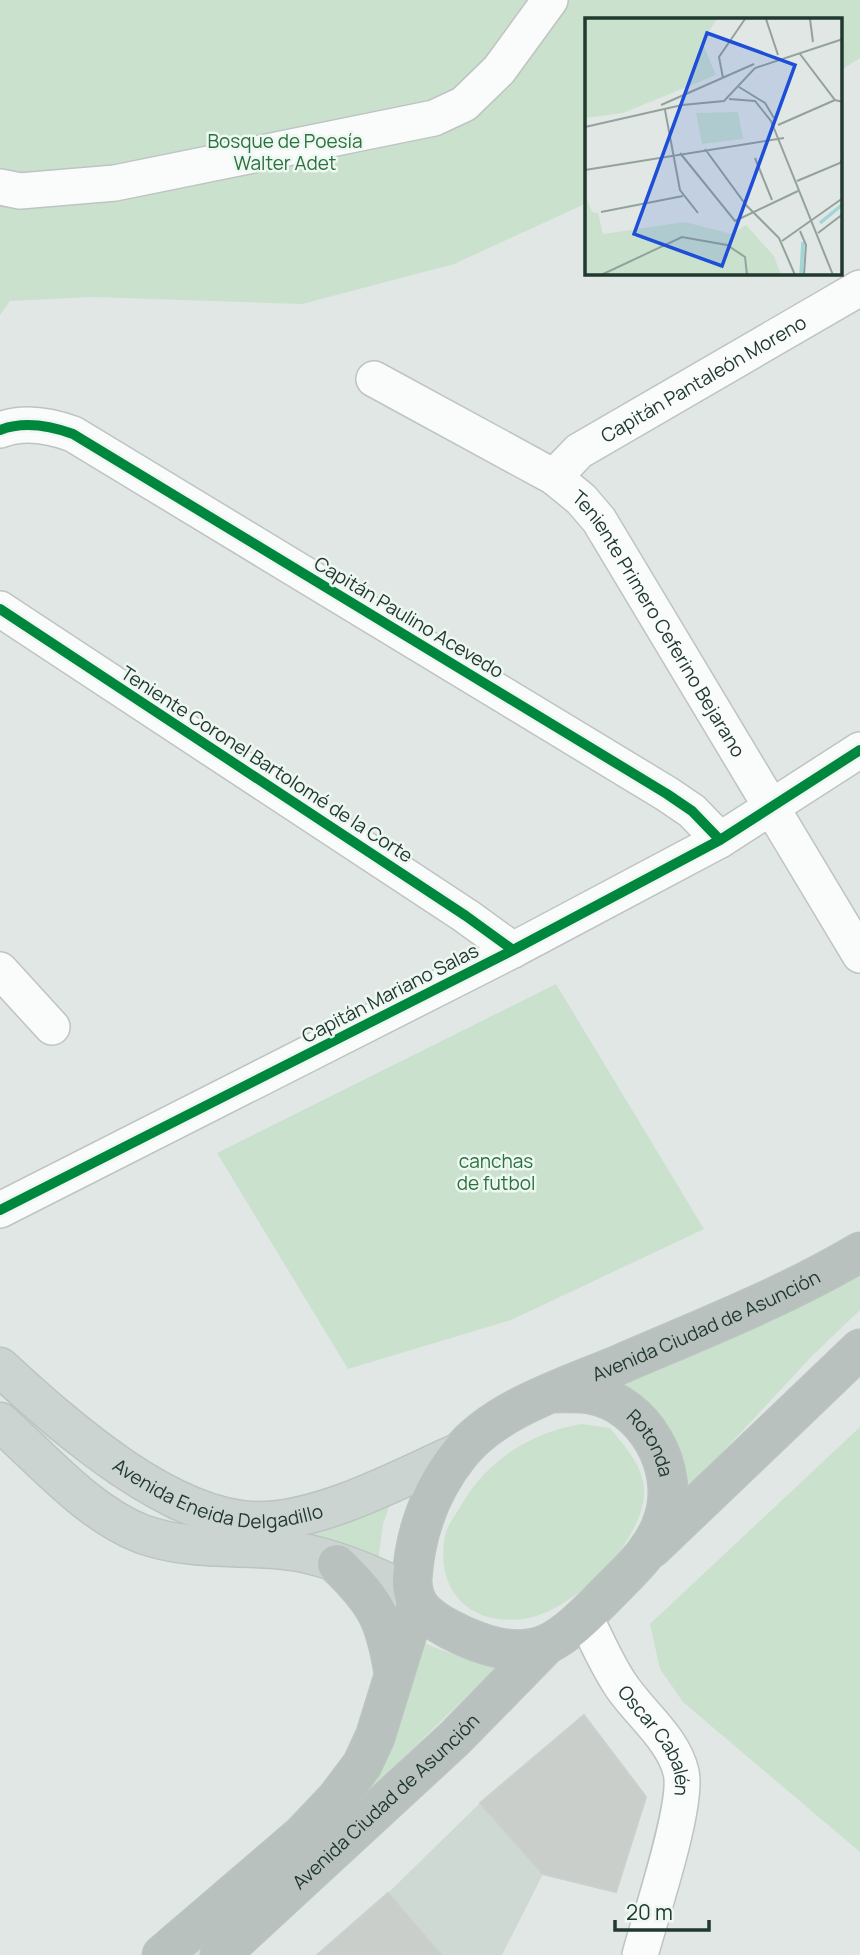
<svg xmlns="http://www.w3.org/2000/svg" width="860" height="1955" viewBox="0 0 860 1955" font-family="Manrope,sans-serif">
  <rect width="100%" height="100%" fill="#e1e7e4"/>
  <path fill="#cfd9d3" d="M480 1803 543 1874 502 1955H441L388 1893Z"/>
  <path fill="#cae1ce" d="M0 0H860V58L841 70V19H587V203L454 264 302 304 94 297 10 301 0 315Z
    M556 984 704 1229 511 1320 348 1369 217 1153Z
    M860 1271V1310L813 1355 680 1498 616 1381Z
    M0 1386 180 1516 395 1489 383 1524 377 1568 170 1520 121 1491 38 1431 0 1395Z
    M581 1424 610 1428C626 1448 647 1470 644 1497 639 1546 571 1613 523 1619 469 1626 435 1590 445 1536 447 1525 457 1513 462 1504 487 1460 532 1432 581 1424Z
    M860 1427V1852L683 1702 660 1669 650 1624Z
    M409 1637C440 1649 468 1663 502 1662L200 1955H183L304 1843Z"/>
  <path fill="#c9cecb" stroke="#cad0cd" stroke-width="2" d="M584 1715 646 1797 616 1892 543 1874 480 1803Z
    M388 1893 441 1955H317Z"/>
  <g fill="none" stroke-linecap="round" stroke-linejoin="round">
    <defs>
      <g id="street">
        <path d="M0 187 20 191 115 183 434 118 464 104 499 70 550 0"/>
        <path id="s1" d="M374 379 554 477 581 499 599 520 860 955"/>
        <path d="M0 430C23 421 51 426 73 434L667 794 692 811 720 840"/>
        <path id="s2" d="M554 477 579 451 860 288"/>
        <path d="M0 609 466 916 513 950"/>
        <path d="M0 970 52 1027"/>
        <path d="M0 1210 513 950 720 840 860 750"/>
        <path id="s3" d="M585 1617C596 1639 606 1663 620 1684 638 1712 673 1738 681 1772 689 1803 650 1918 640 1955"/>
      </g>
      <g id="primary">
        <path id="s4" d="M0 1367C63 1425 174 1526 266 1521 329 1518 403 1477 460 1452"/>
        <path d="M0 1422C43 1460 88 1513 142 1534 201 1555 257 1541 312 1555 346 1563 380 1578 411 1594"/>
      </g>
      <g id="highway">
        <path id="s5" d="M550 1393C563 1393 577 1392 590 1394 644 1403 682 1469 663 1521 653 1552 626 1574 604 1597 588 1613 568 1634 547 1644 514 1658 478 1644 449 1629 427 1617 411 1605 412 1579 415 1533 431 1489 460 1453 495 1408 572 1385 623 1363 702 1329 786 1296 860 1252"/>
        <path d="M652 1548 860 1349"/>
        <path d="M337 1564C377 1603 385 1619 394 1673"/>
        <path d="M162 1955 302 1835 337 1798 362 1765 375 1737 416 1605"/>
        <path id="s6" d="M220 1955 455 1738 547 1644"/>
      </g>
    </defs>
    <use href="#street" stroke="#bec4c1" stroke-width="38"/>
    <use href="#primary" stroke="#bbc4c0" stroke-width="41"/>
    <use href="#highway" stroke="#bbc4c0" stroke-width="41"/>
    <use href="#street" stroke="#fafbfb" stroke-width="35"/>
    <use href="#primary" stroke="#ccd4d1" stroke-width="38"/>
    <use href="#highway" stroke="#b9c1bf" stroke-width="38"/>
    <defs>
      <path id="cycleway" d="M0 430C23 421 51 426 73 434L667 794 692 811 720 840
        M0 609 466 916 513 950
        M0 1210 513 950 720 840 860 750"/>
    </defs>
    <use href="#cycleway" stroke="#eff7f2" stroke-width="15"/>
    <use href="#cycleway" stroke="#00873e" stroke-width="10"/>
  </g>
  <g text-anchor="middle" stroke-width="5" stroke-linejoin="round" paint-order="stroke">
    <g font-size="19" fill="#29723d" stroke="#eff7f2">
      <text x="285" y="148">Bosque de Poesía<tspan x="285" dy="22">Walter Adet</tspan></text>
      <text x="496" y="1168">canchas<tspan x="496" dy="22">de futbol</tspan></text>
    </g>
    <g font-size="19" fill="#203a30" stroke="#eff7f2">
      <text dy="7" stroke="none"><textPath href="#s2" startOffset="180">Capitán Pantaleón Moreno</textPath></text>
      <text transform="translate(409 617) rotate(31)" y="7">Capitán Paulino Acevedo</text>
      <text dy="7" stroke="none"><textPath href="#s1" startOffset="387">Teniente Primero Ceferino Bejarano</textPath></text>
      <text transform="translate(267 764) rotate(33)" y="7">Teniente Coronel Bartolomé de la Corte</text>
      <text transform="translate(390 993) rotate(-27)" y="7">Capitán Mariano Salas</text>
      <text dy="7" stroke="none"><textPath href="#s5" startOffset="961">Avenida Ciudad de Asunción</textPath></text>
      <text dy="7" stroke="none"><textPath href="#s5" startOffset="122">Rotonda</textPath></text>
      <text dy="7" stroke="none"><textPath href="#s4" startOffset="261">Avenida Eneida Delgadillo</textPath></text>
      <text dy="7" stroke="none"><textPath href="#s3" startOffset="144">Oscar Cabalén</textPath></text>
      <text dy="7" stroke="none"><textPath href="#s6" startOffset="226">Avenida Ciudad de Asunción</textPath></text>
    </g>
  </g>
  <g transform="translate(585 18)">
    <rect width="257" height="257" fill="#e1e7e4"/>
    <path d="M0 1H132L117 24 131 57 38 95 0 100ZM153 94 158 121 117 126 111 95ZM0 177 7 194 13 195 18 216 100 204 147 216 161 207 189 238 196 257H0Z" fill="#cae1ce"/>
    <path fill="none" stroke="#a1d6d7" stroke-width="3.5" d="M235 205 258 186M216 257 218 224"/>
    <path fill="none" stroke="#94a29c" stroke-width="2" d="M181 1 193 37M225 1 228 24M215 36 250 82 258 84M138 60 134 39 160 1M154 69 180 85 189 100M144 81 170 83 186 103 248 257M76 87 169 46M80 92 95 172 113 195M193 107 250 82M0 109 97 87 139 83 170 50 258 21M120 131 161 187 194 220 210 257M95 135 150 203 213 173M170 140 187 182M0 152 199 120M212 163 255 145 258 140M16 194 98 178M215 213 221 227 219 257M233 215 258 196M197 223 258 180M16 257 97 219 142 227 160 239 162 257"/>
    <path fill="#1d4ed8" fill-opacity="0.15" stroke="#1d4ed8" stroke-width="3.5" d="M122 15 210 47 137 248 49 216Z"/>
    <rect width="257" height="257" fill="none" stroke="#203a30" stroke-width="3.5"/>
  </g>
  <path d="M615 1920v10h94v-10" fill="none" stroke="#203a30" stroke-width="3.5"/>
  <text x="626" y="1920" font-size="21" fill="#203a30" stroke="#eff7f2" stroke-width="5" paint-order="stroke">20 m</text>
</svg>
